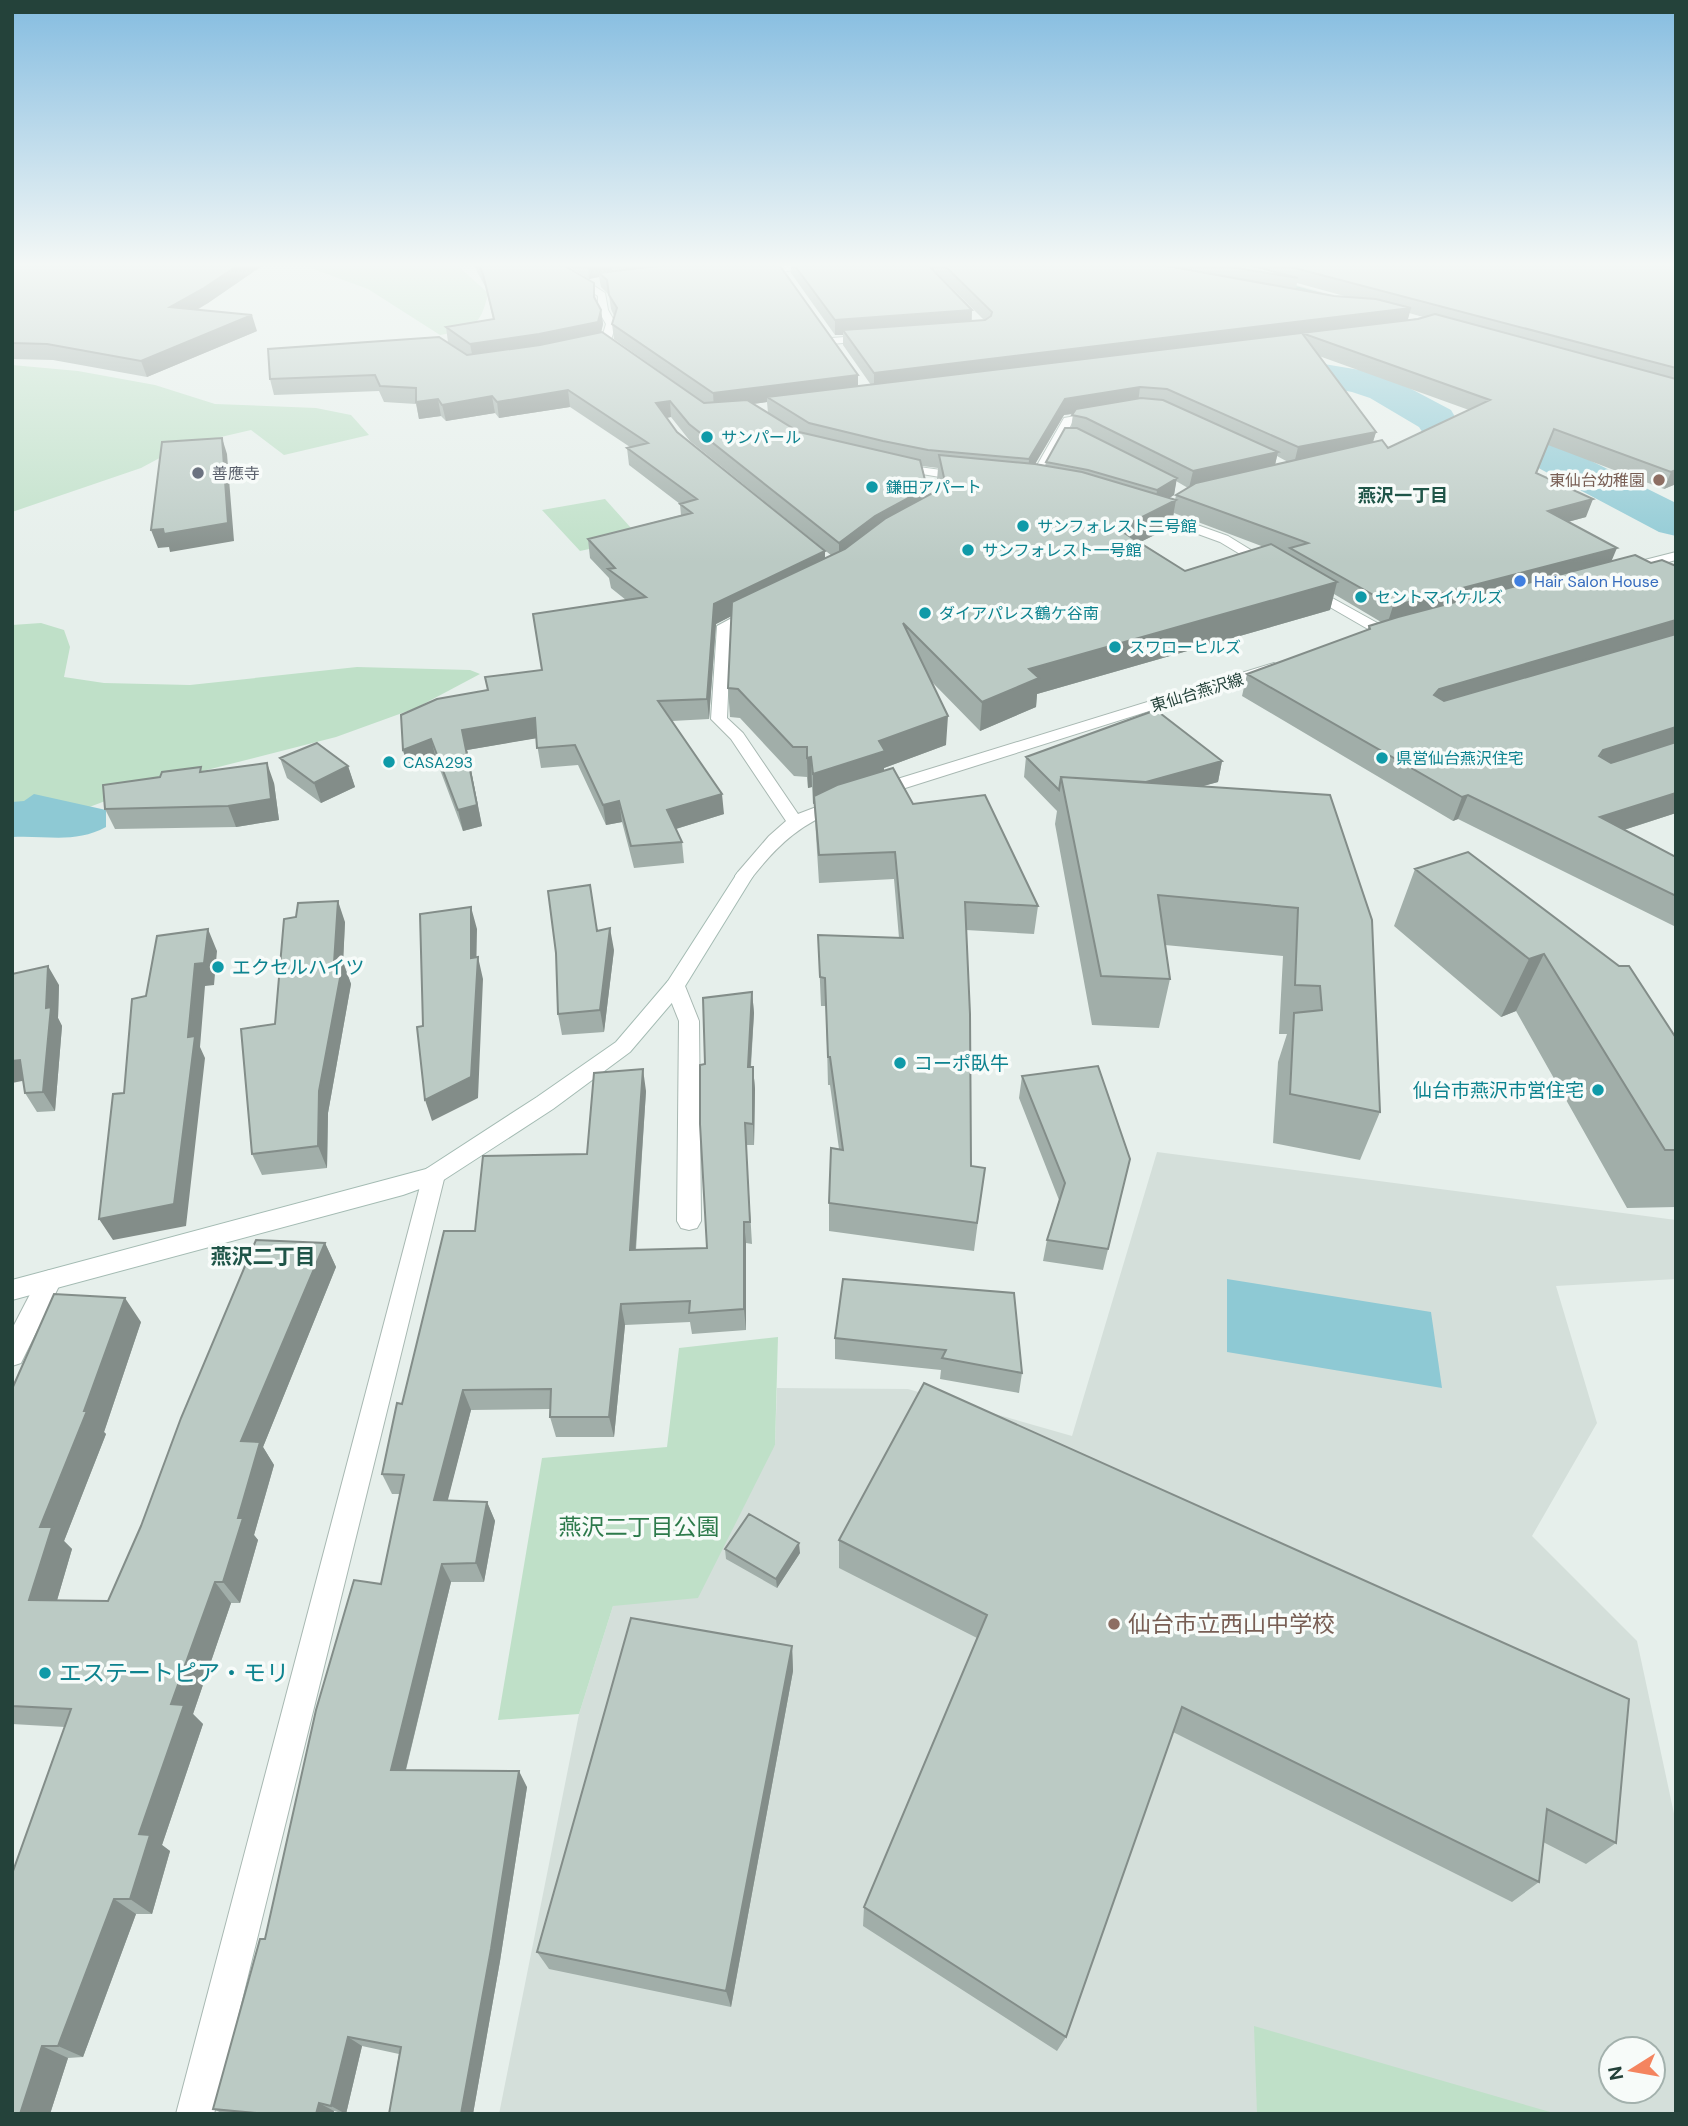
<svg xmlns="http://www.w3.org/2000/svg" width="1688" height="2126" viewBox="0 0 1688 2126" font-family="'DM Sans','Noto Sans JP',sans-serif">
  <rect width="100%" height="100%" fill="#e6efeb"/>
  <path fill="#d4dfda" fill-rule="evenodd" d="M1157 1152 1676 1220V1279L1556 1286 1597 1423 1532 1536 1637 1641 1676 1823V2114H499L579 1714 613 1606 775 1445 777 1388 908 1389 1072 1436ZM1611 2049H1653V2091H1611Z"/>
  <path fill="#bfe0c8" d="M305 266H458L488 293C481 326 473 329 440 335L368 289Z
    M12 365 78 371 155 385 215 404 316 408 351 415 369 435 284 455 251 430 182 446 141 468 12 512Z
    M605 499 640 538 580 551 542 510Z
    M41 623 64 630 70 647 64 677 104 683 190 685 357 667 470 670 480 674 416 708 336 737 148 785 12 836V625Z
    M778 1337 775 1445 698 1598 613 1606 579 1714 498 1720 542 1458 667 1447 679 1348Z
    M1254 2026 1557 2114H1257Z"/>
  <path fill="#8ec9d4" d="M34 794 106 810V827C75 844 46 835 12 837V802L24 801Z
    M1227 1279 1431 1312 1442 1388 1227 1352Z"/>
  <g fill="none" stroke-linecap="round" stroke-linejoin="round">
    <path fill="#8ec9d4" fill-rule="evenodd" d="M1018 266H1052L1073 287 1122 314 1223 347 1360 370 1398 382 1451 410 1461 427 1474 433 1553 442 1676 503V536L1659 532 1529 463 1472 459 1444 451 1430 444 1419 427 1370 398 1352 392C1255 375 1078 353 1018 266Z"/>
    <defs>
      <path id="street" d="M556 266H564L605 293 608 310 616 324 611 340 627 352V356H621L601 341 606 324 598 310V296L566 276Z
        M774 266H828L780 272Z
        M871 335 876 338 874 340 832 344 827 341 832 338Z
        M1099 412 1104 415 1103 417 1072 423 1039 483 1029 486 1027 483 1064 418Z
        M896 464 964 473 970 477 964 481 892 469V465Z
        M1147 507 1228 536 1277 566 1275 569H1265L1220 542 1143 514 1141 511Z
        M1676 552V560L1622 574 1615 570 1617 567Z
        M1307 584 1390 630 1392 633 1390 636H1380L1302 591 1300 588Z
        M756 605 761 606V612L731 628 727 718 743 733 798 814 840 798 848 803 846 807C803 821 778 844 750 880H738L735 876 738 872 769 836 786 821 731 739 711 719 717 626Z
        M1274 663 1281 667 1279 670 880 796 874 797 866 792 868 788Z
        M675 979 682 981 685 986 699 1021 701 1221 697 1228 689 1230 681 1228 677 1221 679 1021 665 986 668 981Z
        M434 1166 442 1169 445 1175 214 2114H176L423 1175 426 1169Z
        M50 1270 59 1273 62 1280 21 1363 12 1366V1329L41 1273Z"/>
      <path id="secondary" d="M744 871 753 876 682 991 630 1052 553 1109 442 1181 403 1195 12 1300V1280L426 1169 537 1097 616 1042 668 981 738 872Z"/>
      <path id="primary" d="M1211 266H1224L1343 299 1336 301Z"/>
    </defs>
    <use href="#street" stroke="#a8b8b2" stroke-width="2"/>
    <use href="#secondary" stroke="#a4bbb3" stroke-width="2"/>
    <use href="#primary" stroke="#c2cac8" stroke-width="2"/>
    <use href="#street" fill="#fff" fill-rule="evenodd"/>
    <use href="#secondary" fill="#fff" fill-rule="evenodd"/>
    <use href="#primary" fill="#6aa596" fill-rule="evenodd"/>
  </g>
  <path fill="#a1aea9" fill-rule="evenodd" d="M12 266H262L208 303 197 310 257 331 147 377 53 360 12 359Z
    M474 266H565L595 299 601 310 603 324 601 332 704 403 614 339 612 324 614 316 611 309 609 295 601 287 599 277 589 279 568 266H653L652 267 858 386 871 385 843 345V335H835L791 273V266H929L972 310V321L984 320 930 266H1676V484L1664 489 1548 445 1537 473 1586 517 1568 522 1612 561 1675 565 1676 564V813L1624 830 1676 857V927L1458 819 1453 821 1242 696 1247 674 1367 630 1369 626 1381 622 1334 594 1330 610 1037 694 1036 707 980 731 931 681 946 745 884 768V771L913 804 1038 906 1034 934 966 930 971 1166 985 1168 974 1251 829 1231V1203L839 1149 830 1085H828L826 1006H821L818 935 899 938 894 879 819 883 814 803 813 804 812 787 808 788 807 777 794 776 740 718 730 717 728 688 731 616 716 624 709 719 672 721 724 814 676 829 682 842 684 863 634 868 622 822 606 825 578 765 541 768 536 738 467 750 482 826 463 831 436 759 409 771 403 750 488 690 542 670 626 600 611 588 609 578 590 558 588 539 681 515 680 504 629 465 627 448 630 447 570 407 499 418 495 413 446 421 441 416 419 419 416 404 384 402 379 391 274 395 270 379 458 349 448 342 446 327 493 319 486 288ZM1297 283 1348 297 1334 296 1296 289ZM1409 313 1423 317 1407 320ZM1319 356 1469 410 1388 448 1373 442 1376 432ZM767 402 768 413 753 404ZM1073 414 1071 428 1046 462 1045 466 1035 464 1064 415ZM671 417 690 441 832 556 825 559V551L677 432 667 418ZM1277 456 1288 462 1275 465ZM922 466 938 468 937 480 939 489 926 496 927 488ZM1176 481 1188 488 1176 495 1175 500 1169 498 1174 495ZM1174 513 1264 547 1185 571 1140 542 1171 527Z
    M1026 757 1222 761 1218 782 1202 786 1330 795 1380 1112 1360 1160 1273 1143 1278 1062 1287 1034H1279L1283 956 1165 945 1170 979 1159 1028 1092 1025 1055 824 1057 811 1024 777Z
    M280 758 348 766 355 787 321 803 287 778Z
    M203 771 274 783 279 820 236 827 115 829 105 809Z
    M1415 869 1619 966 1676 1038V1207L1627 1208 1516 1011 1501 1017 1394 926Z
    M345 922 343 962 351 984 328 1113 327 1168 262 1175 252 1154 275 1024Z
    M614 950 604 1032 562 1035 558 1014Z
    M59 985 58 1018 62 1026 55 1111 37 1112 25 1093Z
    M752 992 754 1013 751 1067H753L755 1089 754 1145H746L752 1244 746 1243V1330L692 1334 690 1322 625 1325 614 1437H556L550 1417V1409L471 1410 447 1501 487 1502 495 1521 484 1582H451L406 1770 527 1787 500 1961 473 2114H389L399 2054 362 2046 346 2114 334 2111 333 2114H224L213 2109 265 1939 381 1584 400 1494H392L382 1474 402 1404 475 1231 587 1154 646 1091 636 1250 707 1248 705 1064Z
    M1022 1076 1130 1159 1103 1270 1043 1261 1047 1240 1059 1200 1019 1098Z
    M325 1243 336 1267 263 1447 274 1465 254 1535 258 1540 240 1603H231L193 1714 203 1724 162 1845 170 1851 152 1914H136L83 2057 68 2058 50 2114H12L65 1727 12 1724V1389L141 1322 104 1432 106 1434 64 1541 72 1549 57 1600 108 1601Z
    M843 1279 1022 1373 1019 1393 940 1379 941 1370 835 1359V1338Z
    M924 1383 1616 1843 1586 1864 1543 1842 1539 1882 1512 1902 1173 1732 1066 2037 1057 2051 863 1926 864 1907 977 1638 839 1568V1540Z
    M725 1549 800 1553 777 1588 726 1559Z
    M792 1646 793 1671 731 2007 549 1969 537 1952Z"/>
  <path fill="#838d89" d="M237 266H262L208 303 175 322 170 307Z
    M588 266H612L613 273H599V277L589 279Z
    M1411 308 1407 323 1302 333 874 389V373Z
    M601 310 603 324 600 337 473 359 470 344Z
    M972 310 971 325 843 330V335H835V320Z
    M252 315 257 331 147 377 141 361Z
    M858 375V391L767 397V402L714 409 713 393Z
    M1140 387 1138 403 1064 415 1028 476 1029 459 1065 399Z
    M568 390 570 407 499 418 497 402Z
    M492 396 495 413 446 421 442 405Z
    M438 399 441 416 419 419 416 402Z
    M670 401 671 417 658 419 656 403Z
    M1376 432 1371 448 1294 464 1298 447Z
    M222 438 227 454 234 541 170 552 169 547 158 548 151 530Z
    M1278 452 1274 469 1189 488 1193 471Z
    M1676 470V484L1664 489 1671 472Z
    M1177 478 1174 495 1155 507 1157 490Z
    M927 488 926 506 839 562V543L875 516Z
    M1593 499 1586 517 1541 529 1548 511Z
    M1176 500 1171 527 1114 555 1118 529Z
    M1617 548 1609 567 1387 625 1393 606Z
    M825 551V569L716 624 709 719 707 699 714 604Z
    M1337 582 1330 610 1037 694 1036 707 980 731 982 702 1029 669Z
    M1676 620V637L1431 711 1434 695 1439 689Z
    M948 716 946 745 884 768V781L813 804V774L879 741Z
    M535 718 538 738 467 750 482 826 463 831 458 810 462 730Z
    M1676 727V745L1592 774 1603 750Z
    M431 739 436 759 409 771 403 750Z
    M811 757 812 787 808 788 807 758Z
    M1222 761 1218 782 1071 823 1072 803Z
    M267 763 274 783 279 820 236 827 228 806Z
    M348 766 355 787 321 803 314 783Z
    M1676 793V813L1589 841 1600 817Z
    M722 794 724 814 669 831 667 810Z
    M1468 795 1458 819 1453 821 1462 797Z
    M619 801 622 822 606 825 603 805Z
    M338 901 345 922 343 964V962L351 984 328 1113 327 1168 318 1146 319 1091 334 963Z
    M471 907 477 929 476 980 471 958Z
    M610 928 614 950 604 1032 600 1010Z
    M208 929 217 951 214 985 205 986 200 1047 205 1058 186 1226 113 1240 99 1219 188 1037 195 964Z
    M1544 954 1516 1011 1501 1017 1529 959Z
    M478 957 483 979 478 1098 432 1121 425 1100Z
    M48 966 59 985 58 1018 62 1026 55 1111 43 1092Z
    M752 992 754 1013 749 1089 748 1067Z
    M20 1060 32 1079 12 1083V1061Z
    M753 1067 755 1089 754 1145 753 1124Z
    M643 1069 646 1091 634 1271 630 1250Z
    M744 1222 746 1243V1330L744 1309Z
    M325 1243 336 1267 263 1447 274 1465 254 1535 258 1540 240 1603 223 1582 238 1518 241 1441Z
    M125 1298 141 1322 104 1432 106 1434 64 1541 72 1549 51 1621 29 1600 40 1527 84 1411Z
    M621 1304 625 1325 614 1437 609 1417Z
    M463 1390 471 1410 443 1519 434 1500Z
    M487 1502 495 1521 484 1582 476 1563Z
    M799 1543 800 1553 777 1588 776 1579Z
    M442 1564 451 1582 402 1785 391 1770Z
    M215 1582 231 1603 193 1714 203 1724 162 1845 170 1851 152 1914 130 1899 139 1834 171 1704Z
    M792 1646 793 1671 731 2007 726 1991Z
    M519 1771 527 1787 500 1961 473 2114H461Z
    M114 1899 136 1914 83 2057 58 2046Z
    M348 2037 362 2046 346 2114 331 2106Z
    M42 2046 68 2058 50 2114H20Z
    M319 2103 334 2111 333 2114H316Z"/>
  <path fill="#bbcac4" stroke="#838d89" stroke-width="2" d="M12 266H237L204 288 170 307 252 315 141 361 47 344 12 343Z
    M479 266H565L594 283V297L601 310 598 322 539 334 470 344 446 327 494 319 483 274Z
    M657 266H780L858 375 713 393 612 324 617 308 609 295 607 280 599 273Z
    M795 266H929L972 310 835 320Z
    M945 266H1167L1334 296 1376 299 1411 308 874 373 843 330 985 320 991 316 992 312Z
    M1224 266H1253L1298 278Z
    M1287 266H1676V368Z
    M1435 314 1676 379V470L1671 472 1554 429 1536 473 1593 499 1548 511 1617 548 1393 606 1290 548 1308 543 1176 495 1196 483 1382 440 1388 448 1490 400 1302 333 1376 432 1298 447 1167 389 1140 387 1065 399 1029 459 928 450 883 441 809 423 767 397 1418 319Z
    M602 332 704 403 747 400 799 432 920 460 927 488 875 516 839 543 689 424 670 401 656 403 677 432 825 551 714 604 707 699 658 701 722 794 667 810 682 842 631 846 619 801 603 805 575 745 537 748 535 718 462 730 477 805 458 810 431 739 403 750 401 715 437 699 488 690 485 677 542 670 533 614 646 597 608 569 615 568 588 539 692 513 680 504 697 499 627 448 648 443 568 390 497 402 492 396 442 405 438 399 416 402V388L380 386 375 375 270 379 268 349 439 337 467 355 540 345Z
    M1141 398 1163 400 1278 452 1193 471 1086 418 1072 415 1076 409Z
    M1065 428H1077L1177 478 1157 490 1088 470 1046 462Z
    M222 438 228 523 164 534 163 529 151 530 162 442Z
    M939 455 1035 464 1082 472 1176 500 1118 529 1185 571 1271 544 1337 582 1029 669 1039 678 982 702 903 623 948 716 879 741 885 751 813 774 811 757 807 758V747H793L738 689 728 688 732 602 845 549 886 518 942 488 945 482Z
    M1635 555 1651 563 1662 560 1676 566V620L1439 689 1434 695 1444 701 1676 634V727L1603 750 1599 756 1611 763 1676 742V793L1600 817 1676 857V896L1468 795 1462 797 1247 674 1370 629 1369 626 1398 617Z
    M1156 710 1222 761 1146 782 1061 777 1059 790 1026 757Z
    M317 743 348 766 314 783 280 758Z
    M267 763 271 799 228 806 105 809 103 785 160 777 162 772 201 767 200 772Z
    M893 768 913 804 985 795 1038 906 965 902 970 1014 971 1166 985 1168 977 1223 829 1203 831 1148 843 1150 830 1057H828L825 978 820 977 818 935 903 938 895 852 819 855 814 796 837 785Z
    M1061 777 1330 795 1372 920 1380 1112 1290 1094 1294 1013 1322 1010 1320 986 1295 985 1298 908 1158 895 1170 979 1101 976Z
    M1468 852 1619 966H1629L1676 1038V1150H1665L1544 954 1529 959 1415 869Z
    M590 885 597 931 610 928 600 1010 558 1014 556 953 548 891Z
    M338 901 334 963 343 962 319 1091 318 1146 252 1154 241 1029 275 1024 284 919 296 917 298 903Z
    M471 907V958L478 957 471 1077 425 1100 417 1027 423 1026 420 914Z
    M208 929 204 963 195 964 188 1037 195 1036 174 1204 99 1219 113 1094 124 1093 132 999 146 996 157 936Z
    M48 966 46 1008 51 1007 43 1092 25 1093 20 1060 12 1061V974Z
    M752 992 748 1067H753V1124L745 1123 750 1222H744V1309L689 1313 690 1301 621 1304 609 1417H550L551 1389 463 1390 434 1500 487 1502 476 1563 442 1564 391 1770 519 1771 491 1949 461 2114H389L401 2047 348 2037 331 2106 319 2103 316 2114H266L213 2109 260 1939H265L316 1710 354 1580 381 1584 404 1475 382 1474 397 1403 402 1404 444 1231H475L483 1156 587 1154 594 1073 643 1069 630 1250 707 1248 700 1124V1065L705 1064 703 998Z
    M1098 1066 1130 1159 1108 1249 1047 1240 1065 1183 1022 1076Z
    M256 1240 325 1243 241 1441 260 1442 238 1518H243L223 1582H215L171 1704 184 1705 139 1834 150 1835 130 1899H114L58 2046H42L20 2114H12V1874L71 1709 12 1706V1389L54 1294 125 1298 84 1411H87L40 1527H52L29 1600 108 1601 141 1526 181 1418Z
    M843 1279 1014 1293 1022 1373 942 1358 946 1350 835 1338Z
    M924 1383 1629 1699 1616 1843 1547 1809 1539 1882 1182 1707 1066 2037 864 1907 987 1615 839 1540Z
    M749 1514 799 1543 776 1579 725 1549Z
    M631 1618 792 1646 726 1991 537 1952Z"/>
  <linearGradient id="sky" x2="0" y2="1"><stop stop-color="#84bce0"/><stop offset="0.47" stop-color="#f4f8f6"/><stop offset="1" stop-color="#f4f8f6" stop-opacity="0"/></linearGradient>
  <rect width="1688" height="563" fill="url(#sky)"/>
  <g fill="#0f9aa8" stroke="#f7fbf9" stroke-width="2.5">
    <circle cx="707" cy="437" r="7"/>
    <circle cx="872" cy="487" r="7"/>
    <circle cx="1023" cy="526" r="7"/>
    <circle cx="968" cy="550" r="7"/>
    <circle cx="1361" cy="597" r="7"/>
    <circle cx="925" cy="613" r="7"/>
    <circle cx="1115" cy="647" r="7"/>
    <circle cx="1382" cy="758" r="7"/>
    <circle cx="389" cy="762" r="7"/>
    <circle cx="218" cy="967" r="7"/>
    <circle cx="900" cy="1063" r="7"/>
    <circle cx="1598" cy="1090" r="7"/>
    <circle cx="45" cy="1673" r="7"/>
  </g>
  <circle fill="#6b7280" stroke="#f7fbf9" stroke-width="2.5" cx="198" cy="473" r="7"/>
  <g fill="#8d6e63" stroke="#f7fbf9" stroke-width="2.5">
    <circle cx="1659" cy="480" r="7"/>
    <circle cx="1114" cy="1624" r="7"/>
  </g>
  <circle fill="#3f7fe0" stroke="#f7fbf9" stroke-width="2.5" cx="1520" cy="581" r="7"/>
  <g text-anchor="middle" stroke-width="7" stroke-linejoin="round" paint-order="stroke">
    <g font-size="16" fill="#0d838f" stroke="#f7fbf9" text-anchor="start">
      <text x="721" y="443">サンパール</text>
      <text x="886" y="493">鎌田アパート</text>
      <text x="1037" y="532">サンフォレスト二号館</text>
      <text x="982" y="556">サンフォレスト一号館</text>
      <text x="1375" y="603">セントマイケルズ</text>
      <text x="939" y="619">ダイアパレス鶴ケ谷南</text>
      <text x="1129" y="653">スワローヒルズ</text>
      <text x="1396" y="764">県営仙台燕沢住宅</text>
      <text x="403" y="768">CASA293</text>
    </g>
    <g font-size="16" fill="#5b616d" stroke="#f7fbf9" text-anchor="start">
      <text x="212" y="479">善應寺</text>
    </g>
    <g font-size="16" fill="#785e54" stroke="#f7fbf9" text-anchor="end">
      <text x="1645" y="486">東仙台幼稚園</text>
    </g>
    <g font-size="16" fill="#366cbe" stroke="#f7fbf9" text-anchor="start">
      <text x="1534" y="587">Hair Salon House</text>
    </g>
    <g font-size="16" fill="#24423a" stroke="#f7fbf9">
      <text transform="translate(1197 692) rotate(-17)" y="6">東仙台燕沢線</text>
    </g>
    <g font-size="18" font-weight="bold" fill="#1f5548" stroke="#f7fbf9">
      <text x="1403" y="502">燕沢一丁目</text>
    </g>
    <g font-size="19" fill="#0d838f" stroke="#f7fbf9" text-anchor="start">
      <text x="232" y="974">エクセルハイツ</text>
      <text x="914" y="1070">コーポ臥牛</text>
      <text x="1584" y="1097" text-anchor="end">仙台市燕沢市営住宅</text>
    </g>
    <g font-size="21" font-weight="bold" fill="#1f5548" stroke="#f7fbf9">
      <text x="263" y="1264">燕沢二丁目</text>
    </g>
    <g font-size="23" fill="#2d7a4b" stroke="#f7fbf9">
      <text x="639" y="1535">燕沢二丁目公園</text>
    </g>
    <g font-size="23" fill="#785e54" stroke="#f7fbf9" text-anchor="start">
      <text x="1128" y="1632">仙台市立西山中学校</text>
    </g>
    <g font-size="23" fill="#0d838f" stroke="#f7fbf9" text-anchor="start">
      <text x="59" y="1681">エステートピア・モリ</text>
    </g>
  </g>
  <rect width="1688" height="2126" fill="none" stroke="#24423a" stroke-width="28"/>
  <g transform="translate(1632 2070) rotate(259)"><circle r="33" fill="#f7fbf9" stroke="#a3b1ad" stroke-width="2"/>
  <path d="M0-5L12 26L0 18L-12 26Z" fill="#f4845f"/>
  <text y="-10" font-size="19" font-weight="bold" text-anchor="middle" fill="#24423a">N</text>
  </g>
</svg>
